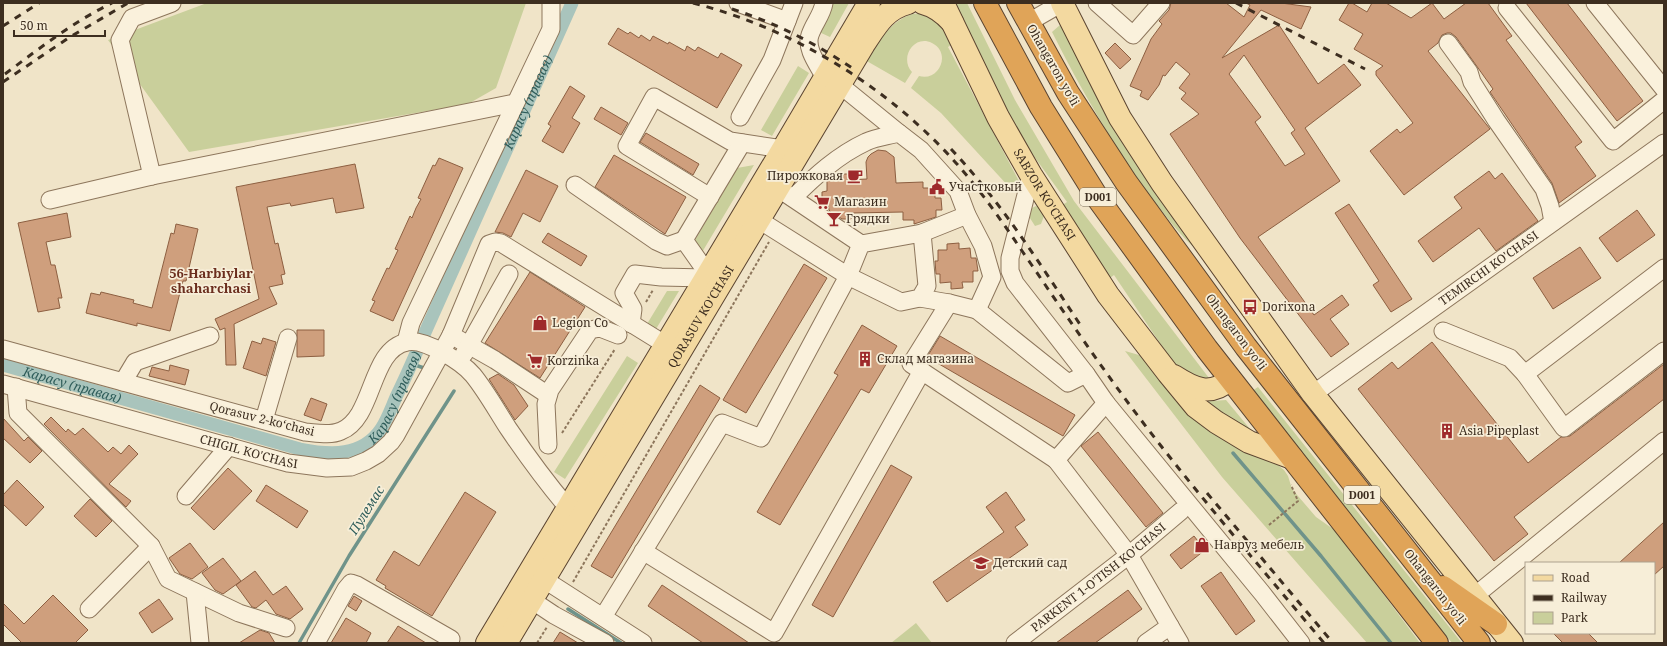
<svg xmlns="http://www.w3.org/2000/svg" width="1667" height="646" viewBox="0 0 1667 646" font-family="'Noto Serif',serif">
  <rect width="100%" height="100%" fill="#f0e4c8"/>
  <path fill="#c9cf9b" d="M207 3H526L496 88 468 104 189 152 108 40Z
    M831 3H849L830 37 819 32Z
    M951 3H967L1015 100 1074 201 1209 378 1202 379 1180 373 1114 275 1106 281 1058 208 1067 202 1012 126Z
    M912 14C935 12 942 26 951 45L948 47 1020 183 1018 189 1014 190 1010 188 941 113 911 88 919 76C939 82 952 53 932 43 914 34 899 58 912 72L905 83 865 60C878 43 890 21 912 14Z
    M1064 24 1199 252C1180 236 1166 216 1151 197 1113 145 1081 90 1052 32L1060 25Z
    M798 66 809 73 772 136 761 130Z
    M754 165 701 254 694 242 737 168Z
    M1036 206 1039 207 1044 216 1041 224 1035 226 1028 215 1032 208Z
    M667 291H679L656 329 647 324Z
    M1125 351 1146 357 1284 470 1288 476 1292 489 1316 517 1336 531 1420 643H1367L1222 477Z
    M627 356 638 363 565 479 554 472Z
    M1258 387 1462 643H1452L1252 391Z
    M1226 400 1260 441 1200 402Z
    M916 623 932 643H891Z"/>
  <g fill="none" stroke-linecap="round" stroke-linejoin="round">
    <path stroke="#6f938a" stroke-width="3.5" d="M412 364 424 368
      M1233 453 1321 556 1391 643
      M568 609 621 643
      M299 643 349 556 454 391"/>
    <path stroke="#a9c4bc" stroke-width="13" id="s1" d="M3 365 300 449C330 455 362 457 381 429 388 418 392 406 397 395 408 373 417 351 427 328L572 3"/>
  </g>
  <path fill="#cf9f7d" stroke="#8d5f41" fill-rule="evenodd" d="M1171 3H1226L1244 17 1250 5 1246 3H1281L1311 7 1301 29 1261 10 1222 58 1279 25 1318 84 1344 64 1361 85 1305 128 1340 181 1258 237 1314 315 1342 295 1349 305 1330 319 1349 344 1331 357 1240 238 1170 134 1199 114 1181 99 1186 93 1179 88 1190 74 1176 62 1165 76 1163 75 1159 85 1148 100 1140 96 1142 91 1130 86 1151 39 1162 24 1159 21 1169 10ZM1244 55 1295 130 1291 133 1305 154 1285 166 1255 122 1261 117 1229 74Z
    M1349 3H1352L1367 12 1372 3H1386L1411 18 1432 3 1444 19 1466 3H1488L1512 36 1506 40 1582 142 1575 147 1596 176 1559 203 1552 183 1490 92 1493 89 1456 37 1451 33H1447L1442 35 1438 43 1428 51 1490 129 1404 195 1370 151 1397 129 1400 133 1413 123 1376 75V71L1383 66 1354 49 1363 34 1339 20Z
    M1526 3H1567L1643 101 1617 121Z
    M618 28 628 34 630 32 639 38 641 35 650 41 653 36 668 44 669 42 685 51 687 46 695 51 698 47 718 58 721 53 742 65 717 108 608 44Z
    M1115 43 1131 59 1120 69 1105 53Z
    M570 86 585 96 572 118 580 123 563 153 542 141 551 126 548 124Z
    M601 107 628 123 621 135 594 119Z
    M646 133 699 164 693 175 640 142Z
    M878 150 886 151 894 157 896 183 923 182V188H935V198H941L942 210H936V217L914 224V220H903V212L851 213V219H842L839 217V212L832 213 829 210 828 204H822V192L827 191V180H836V174H848V180L867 179 866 162 868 157 871 154Z
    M614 155 686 197 665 234 595 187Z
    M439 158 463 168 393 321 370 311 375 301 372 300 387 268 389 269 398 250 395 249 410 216 412 218 416 208 421 199 418 198 433 165 435 166Z
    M355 164 364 208 336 213 333 198 291 206 290 203 267 207 275 244 278 243 285 274 281 275 283 284 269 287 277 304 234 324 236 365H226L225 328 220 330 215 319 259 299 236 187Z
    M526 170 558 186 540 222 523 213 511 237 503 233 495 232Z
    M1489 171 1495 179 1502 173 1538 221 1496 251 1479 228 1433 262 1418 241 1462 208 1454 197Z
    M1349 204 1412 299 1391 312 1373 285 1379 281 1335 213Z
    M1637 210 1655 235 1617 262 1599 238Z
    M67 213 71 237 46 242 51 265H55L62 298H58L60 308 38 312 18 223Z
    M176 224 198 229 186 281H183L170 331 137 323V326L86 313 91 293 100 295 101 292 134 300 133 303 152 308 171 233 174 234Z
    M548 233 587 256 581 266 542 242Z
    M959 243V249L970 248 971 258H976L978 271H973V282H962L963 288 951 289V282L940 283V274H936L935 261H938V250H947V244Z
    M1580 247 1601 278 1553 309 1533 278Z
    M804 264 827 278 746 413 723 400Z
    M530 272 585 307 540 378 485 343Z
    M862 325 897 346 869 393 861 389 780 525 757 512 838 375 834 373Z
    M297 330H324V356L297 357Z
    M940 336 1075 415 1063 436 927 357Z
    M263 338 276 342 266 376 243 368 252 341 261 344Z
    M1432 342 1528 463 1561 437 1570 436 1664 364V399L1514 517 1528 534 1494 561 1358 389 1392 362 1398 369Z
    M170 365 189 370 185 385 149 376 152 367 169 371Z
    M498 374 514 385 528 406 515 420 489 379Z
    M700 385 720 398 612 578 591 566Z
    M311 398 327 404 321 421 304 415Z
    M51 417 66 432 68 429 75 435 83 428 108 452 113 447 121 454 129 445 138 454 109 484 131 501 126 507 44 424Z
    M3 418 24 441 28 437 42 451 30 463 3 438Z
    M1098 432 1163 513 1146 527 1081 446Z
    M891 465 912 477 833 617 812 605Z
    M228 468 252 491 214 530 191 508Z
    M17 480 44 507 26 526 3 504V495Z
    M266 485 308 511 297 528 256 501Z
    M465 492 496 512 432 616 385 588 386 586 376 580 394 551 419 566Z
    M1006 492 1025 520 1015 527 1028 545 947 602 933 582 1004 532 986 507Z
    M90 499 112 521 96 537 74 516Z
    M1664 522V566L1654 575V563H1619Z
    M1194 536 1205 550 1181 569 1170 555Z
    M190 543 208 567 192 579 180 574 169 558Z
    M223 558 241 581 223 594 215 590 202 573Z
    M255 571 273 595 286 586 303 609 290 619 276 614 266 600 256 608 252 607 236 585Z
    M1221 572 1255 621 1236 635 1201 586Z
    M662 585 749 643H703L648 606Z
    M1128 590 1142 609 1095 643H1056Z
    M53 595 88 630 75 643H22L3 624V603L24 624Z
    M354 596 362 601 356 611 348 606Z
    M159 599 173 619 152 633 139 613Z
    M346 618 371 633 366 643H331Z
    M398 626 426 643H387Z
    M260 630 269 633 275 643H239Z
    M560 632 578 643H553Z
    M1553 633H1588L1598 643H1563Z"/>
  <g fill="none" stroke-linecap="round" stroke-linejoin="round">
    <defs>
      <g id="minor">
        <path d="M738 3 787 21"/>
        <path d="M824 3C822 15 814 23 810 35 805 49 819 66 825 78"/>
        <path d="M1097 3 1133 35 1161 3"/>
        <path d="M1595 3 1664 89"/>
        <path d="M1507 8 1613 141 1664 100"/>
        <path d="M1029 22 1062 3"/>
        <path d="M1448 43 1469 72 1472 82 1496 120 1544 189 1550 206 1553 222"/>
        <path d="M840 85 899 133"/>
        <path d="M740 117 772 60 794 3"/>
        <path d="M1031 175 1010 258V271L1015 283 1086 374 1106 403 1262 593 1301 643"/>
        <path d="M152 176 120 40 132 18 172 3"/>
        <path d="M575 185 656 241 667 246 684 240"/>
        <path d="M785 193 861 244 922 233 927 286 920 298 901 302 848 276 861 244"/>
        <path d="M710 197 627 146 654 97 730 141 783 149"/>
        <path d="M793 198C815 176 838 155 866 142 876 137 889 136 899 133L921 150 958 191 967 215 983 246 992 277 977 310 949 303 920 298"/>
        <path d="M50 200 152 176 515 103"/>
        <path d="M922 233 967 215"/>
        <path d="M708 274 684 240 742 143"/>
        <path d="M949 303 911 364 1056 460 1106 403"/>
        <path d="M977 310 1068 383 1086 374"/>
        <path d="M631 324 633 309 624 293 635 274 661 277 706 278"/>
        <path d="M1443 331 1510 358 1525 374 1564 428 1664 351"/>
        <path d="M451 335 495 360 548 395"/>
        <path d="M406 342 411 323 551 29V3"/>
        <path d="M3 349 305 432C317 433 330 436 341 431 375 417 369 350 407 342 424 338 462 362 473 375 486 391 497 411 508 428 527 456 546 482 568 508"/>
        <path d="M464 354 509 274"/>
        <path d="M1525 374 1664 268"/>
        <path d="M123 382 135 362 210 336"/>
        <path id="s2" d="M3 384 288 463 327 468 351 467 366 461 378 454 391 442 396 435 451 335 489 244 495 242 501 243 666 345"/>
        <path d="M16 387 18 413 151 546 168 579 239 613 286 628"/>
        <path id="s3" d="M1313 394 1664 143"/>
        <path d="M264 420 288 338"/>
        <path d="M548 445 546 404 550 390 590 330 600 328 618 335"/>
        <path d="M1056 460 1129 555 1170 626 1146 643"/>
        <path d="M186 496 229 446"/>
        <path d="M643 551 774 633 922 371"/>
        <path d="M534 573 643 643"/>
        <path d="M195 592 200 643"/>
        <path d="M521 593 554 615 605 643"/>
        <path d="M1466 603 1664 441"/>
        <path d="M89 609 151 546"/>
        <path d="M603 617 722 423 761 438 848 276 759 220"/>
        <path d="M1170 626 1180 643"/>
        <path d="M316 643 346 589 351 583 357 585 451 639"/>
        <path id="s4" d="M1015 643 1129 555 1181 511"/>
      </g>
      <g id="major">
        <path d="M923 3C935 6 944 13 952 22"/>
        <path id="s5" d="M943 3 998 117 1031 175 1108 295 1168 373 1196 407 1216 422 1249 442 1292 458"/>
        <path d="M1062 3 1120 118 1162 183 1313 394 1512 643"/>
        <path d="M1174 376C1194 389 1211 397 1230 379"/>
        <path d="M487 643 783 149 869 3"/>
        <path id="s6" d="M506 643 864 44C876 26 885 9 908 3"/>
      </g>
      <path id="highway" d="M985 3 1041 107 1099 200 1207 349 1437 643
        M1018 3 1068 93 1126 182 1246 347 1479 643
        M1443 587 1496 624"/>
    </defs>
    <use href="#minor" stroke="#8d765c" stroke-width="19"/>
    <use href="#major" stroke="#5b4430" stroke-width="24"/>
    <use href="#highway" stroke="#5b4430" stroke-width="24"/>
    <path stroke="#8d765c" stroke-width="2" stroke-dasharray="3 2" stroke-linecap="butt" d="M646 302 653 290
      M562 433 615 349
      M1269 525 1298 501 1291 485
      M573 582 769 242
      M537 643 547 627"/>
    <use href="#minor" stroke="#faf1dc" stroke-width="17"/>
    <use href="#major" stroke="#f3d9a0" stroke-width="22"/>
    <use href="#highway" stroke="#e0a458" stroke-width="22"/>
    <path stroke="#3d2e20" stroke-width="3" stroke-dasharray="7 7" stroke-linecap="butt" d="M693 3C795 29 894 90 963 171 988 200 1009 232 1031 264 1063 311 1095 358 1129 404 1190 486 1258 564 1324 643
      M1236 3 1365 69
      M732 9C776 23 817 44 855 70
      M3 26 39 3
      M5 74C40 48 73 22 112 3
      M3 82 70 37 128 3
      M951 149C1002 203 1042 267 1083 329
      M1207 493 1333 643"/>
  </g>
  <defs>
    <symbol id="cafe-bare" viewBox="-9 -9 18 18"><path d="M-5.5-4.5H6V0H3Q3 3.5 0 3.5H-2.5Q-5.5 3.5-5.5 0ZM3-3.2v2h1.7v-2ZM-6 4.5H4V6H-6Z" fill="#9e2a2b" stroke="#f7eed8" stroke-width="2.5" paint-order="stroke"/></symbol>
    <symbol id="civic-bare" viewBox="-9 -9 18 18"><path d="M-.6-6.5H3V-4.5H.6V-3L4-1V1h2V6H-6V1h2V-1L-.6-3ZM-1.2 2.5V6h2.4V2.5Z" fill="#9e2a2b" stroke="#f7eed8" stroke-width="2.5" paint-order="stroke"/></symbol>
    <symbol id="supermarket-bare" viewBox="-9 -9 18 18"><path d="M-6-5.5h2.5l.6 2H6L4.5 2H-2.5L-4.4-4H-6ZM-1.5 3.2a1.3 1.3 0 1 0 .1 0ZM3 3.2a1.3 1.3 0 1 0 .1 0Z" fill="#9e2a2b" stroke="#f7eed8" stroke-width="2.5" paint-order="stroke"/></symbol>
    <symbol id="bar-bare" viewBox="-9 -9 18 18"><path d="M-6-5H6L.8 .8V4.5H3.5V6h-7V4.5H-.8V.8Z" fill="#9e2a2b" stroke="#f7eed8" stroke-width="2.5" paint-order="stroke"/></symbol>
    <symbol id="bus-bare" viewBox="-9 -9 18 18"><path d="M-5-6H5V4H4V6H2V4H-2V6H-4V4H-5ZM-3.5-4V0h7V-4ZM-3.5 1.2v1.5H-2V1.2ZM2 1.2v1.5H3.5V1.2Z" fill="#9e2a2b" stroke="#f7eed8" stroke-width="2.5" paint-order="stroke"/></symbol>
    <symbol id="shop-bare" viewBox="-9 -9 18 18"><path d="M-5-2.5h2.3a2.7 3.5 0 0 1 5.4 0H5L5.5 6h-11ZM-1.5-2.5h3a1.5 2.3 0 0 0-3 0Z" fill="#9e2a2b" stroke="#f7eed8" stroke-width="2.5" paint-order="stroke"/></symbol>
    <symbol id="building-bare" viewBox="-9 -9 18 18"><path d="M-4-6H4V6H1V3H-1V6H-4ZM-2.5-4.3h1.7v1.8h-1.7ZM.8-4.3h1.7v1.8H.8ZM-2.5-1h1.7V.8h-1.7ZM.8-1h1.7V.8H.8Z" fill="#9e2a2b" stroke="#f7eed8" stroke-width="2.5" paint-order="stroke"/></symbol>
    <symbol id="school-bare" viewBox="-9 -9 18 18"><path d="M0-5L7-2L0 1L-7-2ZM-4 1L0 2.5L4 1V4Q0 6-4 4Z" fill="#9e2a2b" stroke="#f7eed8" stroke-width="2.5" paint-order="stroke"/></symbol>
  </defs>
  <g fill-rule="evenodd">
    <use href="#cafe-bare" x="844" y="165" width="22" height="22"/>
    <use href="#civic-bare" x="926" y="176" width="22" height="22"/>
    <use href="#supermarket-bare" x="811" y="191" width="22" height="22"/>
    <use href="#bar-bare" x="823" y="208" width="22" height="22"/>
    <use href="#bus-bare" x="1239" y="296" width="22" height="22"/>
    <use href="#shop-bare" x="529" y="312" width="22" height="22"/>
    <use href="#building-bare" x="854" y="348" width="22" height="22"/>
    <use href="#supermarket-bare" x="524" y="350" width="22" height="22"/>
    <use href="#building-bare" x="1436" y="420" width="22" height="22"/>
    <use href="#shop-bare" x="1191" y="534" width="22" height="22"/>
    <use href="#school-bare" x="970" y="552" width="22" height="22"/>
  </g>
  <g text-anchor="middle" stroke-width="3.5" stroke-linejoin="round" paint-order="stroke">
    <g fill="#f7eed8" stroke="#756857" stroke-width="1">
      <rect x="1080" y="188" width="36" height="18" rx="3"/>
      <rect x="1344" y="486" width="36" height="18" rx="3"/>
    </g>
    <g font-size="11" font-weight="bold" fill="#3d2e20">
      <text x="1098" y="201">D001</text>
      <text x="1362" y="499">D001</text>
    </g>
    <g font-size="12" fill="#3d2e20" stroke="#f7eed8">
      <text transform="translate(1053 65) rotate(60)" y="4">Ohangaron yoʻli</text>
      <text dy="4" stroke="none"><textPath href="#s5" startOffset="217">SABZOR KO'CHASI</textPath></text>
      <text dy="4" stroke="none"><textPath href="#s3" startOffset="216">TEMIRCHI KO'CHASI</textPath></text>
      <text dy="4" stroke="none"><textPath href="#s6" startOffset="380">QORASUV KO'CHASI</textPath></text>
      <text transform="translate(1236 332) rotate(53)" y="4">Ohangaron yoʻli</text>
      <text transform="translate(262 419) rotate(14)" y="4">Qorasuv 2-koʻchasi</text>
      <text dy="4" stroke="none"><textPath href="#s2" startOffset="255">CHIGIL KO'CHASI</textPath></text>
      <text dy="4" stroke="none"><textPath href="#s4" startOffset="106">PARKENT 1-O'TISH KO'CHASI</textPath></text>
      <text transform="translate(1435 587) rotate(52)" y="4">Ohangaron yoʻli</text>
    </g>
    <g font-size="12" fill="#3d2e20" stroke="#f7eed8" text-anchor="start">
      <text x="843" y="180" text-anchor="end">Пирожковая</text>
      <text x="949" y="191">Участковый</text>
      <text x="834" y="206">Магазин</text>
      <text x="846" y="223">Грядки</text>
      <text x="1262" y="311">Dorixona</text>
      <text x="552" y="327">Legion Co</text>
      <text x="877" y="363">Склад магазина</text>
      <text x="547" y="365">Korzinka</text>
      <text x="1459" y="435">Asia Pipeplast</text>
      <text x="1214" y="549">Навруз мебель</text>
      <text x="993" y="567">Детский сад</text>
    </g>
    <g font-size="13" font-style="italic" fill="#2f5d5a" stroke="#f7eed8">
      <text dy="5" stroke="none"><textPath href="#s1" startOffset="756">Карасу (правая)</textPath></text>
      <text dy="5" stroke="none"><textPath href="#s1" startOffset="72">Карасу (правая)</textPath></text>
      <text dy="5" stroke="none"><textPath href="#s1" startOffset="432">Карасу (правая)</textPath></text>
      <text transform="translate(366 510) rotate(-58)" y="5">Пулемас</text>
    </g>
    <g font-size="13" font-weight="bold" fill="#6b2e1e" stroke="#f7eed8">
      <text x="211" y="278">56-Harbiylar<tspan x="211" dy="15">shaharchasi</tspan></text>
    </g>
  </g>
  <rect width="1667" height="646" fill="none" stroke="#3d2e20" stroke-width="8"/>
  <rect x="1525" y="562" width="130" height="72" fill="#f7eed8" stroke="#ada18e"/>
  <rect x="1533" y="575" width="20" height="6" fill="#f3d9a0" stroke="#ada18e"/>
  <text x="1561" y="582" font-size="12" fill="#3d2e20">Road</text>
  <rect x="1533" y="595" width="20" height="6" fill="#3d2e20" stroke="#ada18e"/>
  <text x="1561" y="602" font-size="12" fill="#3d2e20">Railway</text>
  <rect x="1533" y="612" width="20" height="12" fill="#c9cf9b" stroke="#ada18e"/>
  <text x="1561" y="622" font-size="12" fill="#3d2e20">Park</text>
  <path d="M14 30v6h91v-6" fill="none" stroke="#3d2e20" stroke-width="2"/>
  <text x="20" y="30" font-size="12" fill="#3d2e20" stroke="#f7eed8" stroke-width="3" paint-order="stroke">50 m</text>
</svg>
